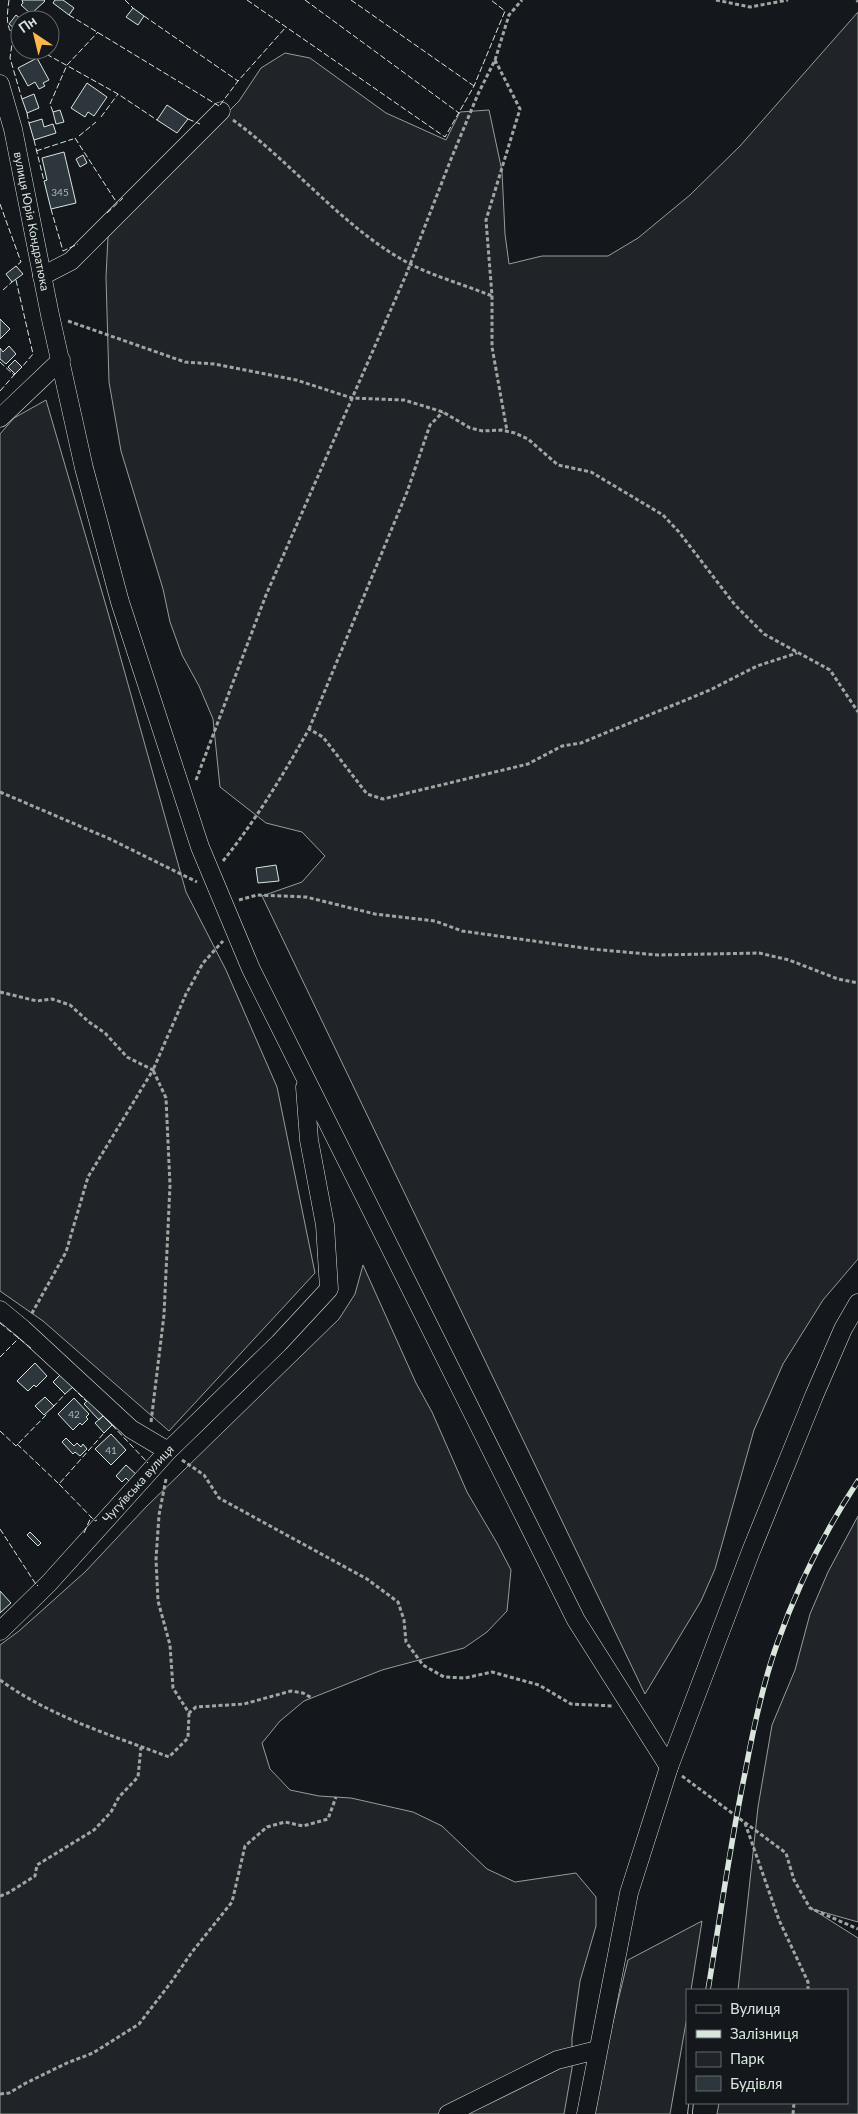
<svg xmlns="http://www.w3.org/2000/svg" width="858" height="2114" viewBox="0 0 858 2114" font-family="Lato,sans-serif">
  <rect width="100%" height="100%" fill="#14181c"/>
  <path fill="#202428" stroke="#939e99" d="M858 12V1259L823 1300 783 1364 754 1430 715 1569 701 1601 645 1694 262 896 302 882 325 856 302 832 266 823 220 787 213 719 199 686 182 655 170 622 163 589 121 451 109 382 106 277 108 237 147 193 239 101 261 68 285 53 310 58 386 113 446 140 460 112 489 110 502 171 505 234 509 264 542 256H608L638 238 690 195 740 146Z
    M46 400 109 616 186 892 226 970 277 1087 315 1273 169 1431 43 1321 0 1291V434L14 418Z
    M363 1265 416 1383 432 1412 467 1492 497 1543 511 1570 507 1611 487 1632 464 1648 382 1670 304 1701 280 1721 262 1743 270 1769 290 1790 319 1796 351 1798 413 1812 442 1826 487 1869 515 1882 576 1873 596 1897V1926L580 1981 572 2038V2068L564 2114H0V1645L19 1631 85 1572 146 1507 339 1319 355 1294Z
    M858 1516V1922L812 1909 858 1938V2114H717L719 2103H847V1990H738L758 1807 772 1725 795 1670 810 1614 828 1572Z
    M702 1921 691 1990H687V2017L670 2114H595L606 2050 628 1960Z"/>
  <path fill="#2c363c" stroke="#d8e6dc" d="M44 0 45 1 31 14 21 5 23 3 22 0Z
    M55 0H63L74 8 69 15 53 3Z
    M133 8 144 16 138 25 126 17Z
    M16 15 22 20H20V33L9 24Z
    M37 58 49 80 43 83 45 86 39 89 35 82 28 86 18 68Z
    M87 83 107 97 94 116 88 112 85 117 71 108Z
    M34 94 39 108 27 113 22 99Z
    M167 105 188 119 177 133 157 120Z
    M60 110 64 122 56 124 53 112Z
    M42 119 44 127 53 124 56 133 34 140 29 123Z
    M64 152 76 203 51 209 44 181 47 180 42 158Z
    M83 155 87 163 80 167 76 159Z
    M16 266 23 274 12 282 6 274Z
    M0 319 10 329 0 339Z
    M9 346 16 354 6 364 0 359V348L3 352Z
    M15 360 22 367 15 374 8 367Z
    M276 865 279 881 258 883 256 868Z
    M35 1363 47 1376 36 1387 34 1385 28 1391 17 1381Z
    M61 1374 74 1386 65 1394 53 1382Z
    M45 1397 54 1406 44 1415 35 1406Z
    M74 1398 89 1414 86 1417 88 1419 82 1425 80 1423 73 1430 58 1414Z
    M88 1400 103 1416 99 1420 84 1404Z
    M103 1416 112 1425 104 1433 95 1423Z
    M111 1434 126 1450 111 1465 95 1449Z
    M66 1438 74 1446 77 1443 81 1447 83 1444 87 1449 80 1456 75 1452 73 1454 62 1442Z
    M126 1465 138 1476 131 1483 126 1478 122 1482 116 1476Z
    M30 1532 41 1543 38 1546 27 1535Z
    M0 1591 11 1603 0 1613Z"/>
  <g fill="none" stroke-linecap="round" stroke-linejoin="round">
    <defs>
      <g id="minor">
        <path id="s1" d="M0 84 13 129 50 315 84 468 120 602 200 847 251 969 576 1620 669 1767"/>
        <path d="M42 276 71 261 221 111"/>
        <path d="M0 418 61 360"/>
        <path d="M0 1310 23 1329 131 1429 168 1451"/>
        <path id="s2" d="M0 1631 49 1583 168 1451 279 1343 329 1289 325 1225 309 1140 305 1087"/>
        <path d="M448 2114 557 2060 597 2050"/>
        <path d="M586 2114 629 1893 669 1767 751 1551 814 1396 843 1329 858 1303"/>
      </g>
    </defs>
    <use href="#minor" stroke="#d8e6dc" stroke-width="19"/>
    <path stroke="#9da8a2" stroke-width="3" stroke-dasharray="4 2.5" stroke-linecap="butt" d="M716 0 750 7 788 0
      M857 0 858 2
      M495 60 520 109 486 220 492 296V347L507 431
      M233 120C294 164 344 229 410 264 436 277 465 285 492 296
      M68 321 185 362 214 364 296 380 352 398 404 400 443 412 470 428 483 431 501 430 515 433 528 439 558 465 591 472 663 515 679 532 735 605 764 634 830 670 858 712
      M309 729 407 492 430 425 443 412
      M196 780 266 595 406 275 451 159 478 94 495 60 509 15 522 0
      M0 792 110 839 197 882
      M223 861C256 820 283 775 309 729L323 737 367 794 383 799 528 764 562 746 581 743 710 690 757 666 797 653
      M239 900 257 895 306 897 375 914 435 921 462 931 591 949 658 955 759 953 789 960 838 979 858 983
      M0 992 37 1001 52 999 70 1005 89 1022 105 1033 127 1057 153 1070 88 1177 66 1252 31 1315
      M151 1422 164 1315 170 1185 166 1098 153 1070 186 994 203 963 223 941
      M182 1460 204 1475 219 1498 367 1579 398 1602 404 1620 406 1642 423 1665 444 1677 465 1678 492 1672 539 1685 571 1704 613 1706
      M166 1479 159 1515 156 1559 158 1601 170 1645 173 1688 189 1713 196 1707 244 1704 291 1691 303 1693 312 1698
      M0 1680C51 1717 111 1735 169 1757L188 1738 189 1713
      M682 1776 786 1853 794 1880 810 1908 858 1929
      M745 1823 779 1920 808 1982V1990
      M0 1896 8 1893 35 1876 37 1865 94 1830 111 1812 119 1797 138 1777 141 1747
      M0 2094 9 2093 26 2083 67 2063 93 2053 139 2024 172 1981 192 1952 232 1902 245 1846 267 1827 285 1822 303 1826 328 1819 336 1797
      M793 2114 794 2103"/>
    <use href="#minor" stroke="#14181c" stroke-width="18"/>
    <defs>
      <path id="rail" d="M708 1990C720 1918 730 1845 745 1773 753 1730 762 1686 777 1644 797 1587 824 1532 858 1481
        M690 2114 691 2103"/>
    </defs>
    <use href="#rail" stroke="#d8e6dc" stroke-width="5.5"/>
    <use href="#rail" stroke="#14181c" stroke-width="4" stroke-dasharray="11" stroke-linecap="butt"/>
    <path stroke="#d8e6dc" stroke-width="1" stroke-dasharray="6 2.5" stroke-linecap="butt" d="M9 0C7 15 4 32 20 40
      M125 0 133 8
      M247 0 445 137 474 86 505 11 491 0
      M305 0 459 113
      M351 0 474 86
      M69 15 219 106
      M144 16 238 81
      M13 37 10 58 22 99
      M39 50 118 94 157 120
      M220 105 238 81 286 27
      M53 112 50 104 67 65 98 32
      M27 113 29 123
      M101 117 118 94
      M188 119 200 124
      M79 136 96 122
      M75 138 117 203
      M34 140 44 181
      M36 151 73 139
      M0 204 21 262 16 266
      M51 209 63 251 78 244
      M107 213 123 198
      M16 280 33 354 22 367
      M3 290 12 282
      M0 362 14 375
      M0 391 15 374
      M0 1323 32 1349
      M0 1357 19 1338
      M72 1387 86 1401
      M53 1407 65 1394
      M112 1425 148 1463
      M0 1431 16 1446 48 1413
      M17 1444 59 1484 104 1433
      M59 1484 95 1521 97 1520
      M0 1529 37 1586 38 1585
      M84 1533 91 1517"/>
  </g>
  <g text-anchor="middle" stroke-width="4" stroke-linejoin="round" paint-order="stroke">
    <g font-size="10" fill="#adbab4">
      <text x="60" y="196">345</text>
      <text x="74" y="1418">42</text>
      <text x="111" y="1454">41</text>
    </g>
    <g font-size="12" fill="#d8e6dc" stroke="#14181c">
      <text dy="4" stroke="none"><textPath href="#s1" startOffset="141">вулиця Юрія Кондратюка</textPath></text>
      <text dy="4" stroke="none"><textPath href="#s2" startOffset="202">Чугуївська вулиця</textPath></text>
    </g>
  </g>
  <rect x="686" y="1989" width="162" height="115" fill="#14181c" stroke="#626a69"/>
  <rect x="696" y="2005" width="25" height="8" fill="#14181c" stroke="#626a69"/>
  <text x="730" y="2014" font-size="15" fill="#d8e6dc">Вулиця</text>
  <rect x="696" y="2030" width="25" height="8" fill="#d8e6dc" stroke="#626a69"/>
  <text x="730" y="2039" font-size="15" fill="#d8e6dc">Залізниця</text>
  <rect x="696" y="2052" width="25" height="15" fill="#202428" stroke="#626a69"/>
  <text x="730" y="2064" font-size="15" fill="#d8e6dc">Парк</text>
  <rect x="696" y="2076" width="25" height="15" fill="#2c363c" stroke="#626a69"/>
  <text x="730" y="2089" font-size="15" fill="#d8e6dc">Будівля</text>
  <g transform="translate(35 35) rotate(325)"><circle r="24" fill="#14181c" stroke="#626a69"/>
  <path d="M0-4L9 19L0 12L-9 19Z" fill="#ffb74d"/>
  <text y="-8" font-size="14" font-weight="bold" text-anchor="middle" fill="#d8e6dc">Пн</text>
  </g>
</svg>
